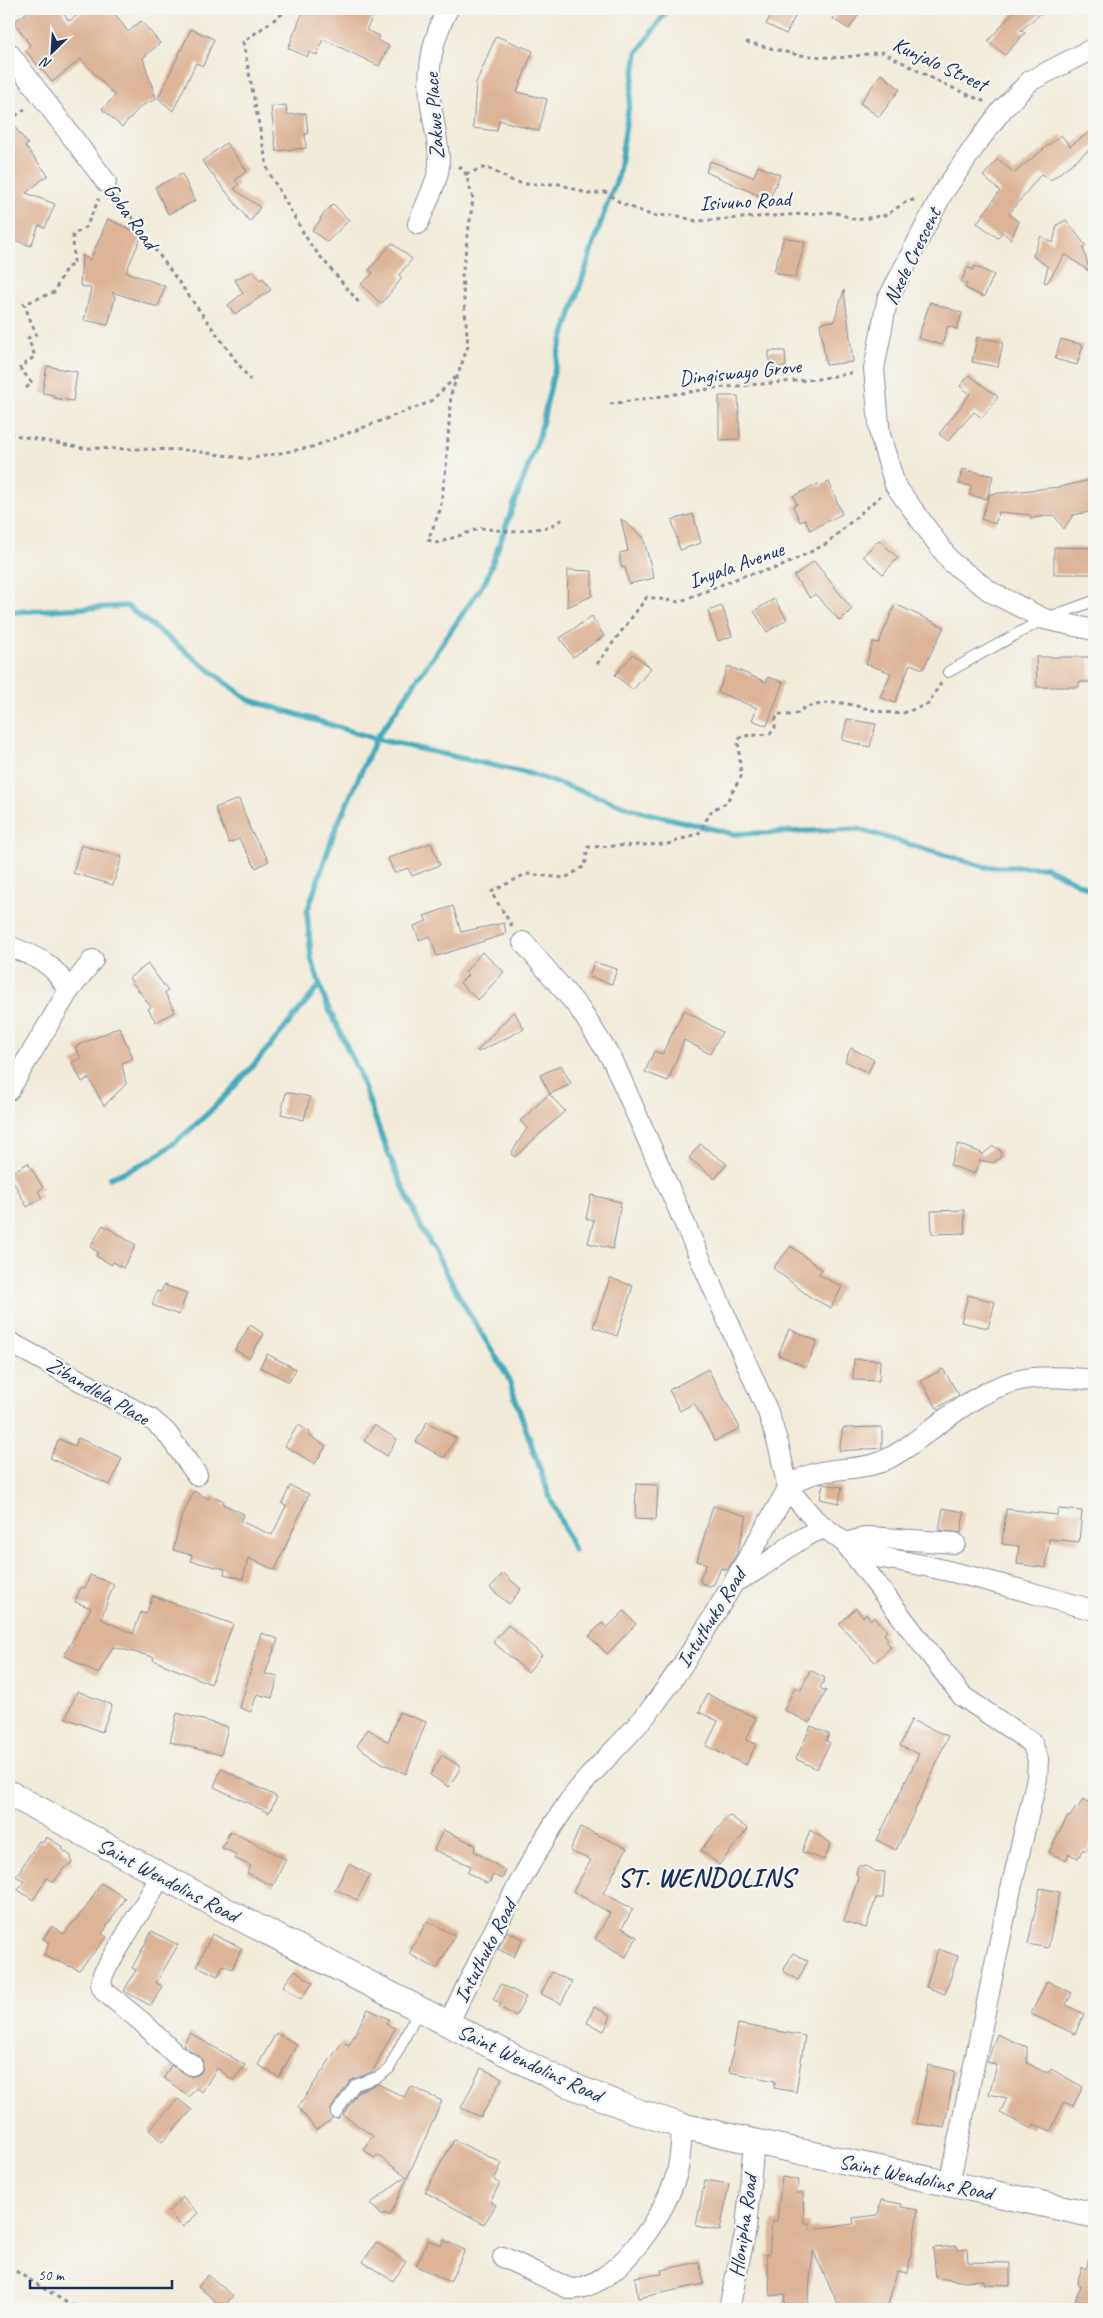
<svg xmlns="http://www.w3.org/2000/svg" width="1103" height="2318" viewBox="0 0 1103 2318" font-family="Caveat,sans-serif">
  <rect width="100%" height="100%" fill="#f6f6f2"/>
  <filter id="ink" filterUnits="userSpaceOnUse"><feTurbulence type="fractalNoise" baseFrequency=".02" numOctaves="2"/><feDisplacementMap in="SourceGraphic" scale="10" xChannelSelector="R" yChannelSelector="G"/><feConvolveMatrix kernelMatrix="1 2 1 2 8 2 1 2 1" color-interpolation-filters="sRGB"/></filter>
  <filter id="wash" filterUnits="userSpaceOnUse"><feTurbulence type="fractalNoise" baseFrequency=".0096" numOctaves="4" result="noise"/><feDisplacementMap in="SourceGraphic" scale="20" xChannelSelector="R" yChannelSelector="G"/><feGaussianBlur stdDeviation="1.12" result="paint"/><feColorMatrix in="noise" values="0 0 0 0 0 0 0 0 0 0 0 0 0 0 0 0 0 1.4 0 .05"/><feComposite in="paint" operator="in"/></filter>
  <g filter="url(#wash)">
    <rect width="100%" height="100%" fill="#f2ebda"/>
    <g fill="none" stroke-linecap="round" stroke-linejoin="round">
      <path stroke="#3facbd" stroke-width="5.5" d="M9 612 127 606 247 699 376 739 531 774 639 811 733 834 858 829 985 867H1045L1094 891
        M110 1178C125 1171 144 1165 158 1155 222 1109 270 1046 320 985
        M574 1550 549 1495 507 1375 463 1303 417 1219 387 1151 357 1068 326 1003 311 958 307 912 335 830 376 739 486 580 539 437 559 350 605 210 618 177 637 53 668 9"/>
    </g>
    <g id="blocks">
      <path fill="#dcb496" d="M32 9H60L69 21 86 9H112L128 32 141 21 160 43 143 58 156 99 141 106 122 127 102 109 115 96 81 59 52 82 25 50 30 45 14 22Z
        M304 9H377L366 30 379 36 377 40 389 46 379 66 323 39 317 55 309 52 307 57 288 48Z
        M774 9H799L786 34 766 24Z
        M839 9H862L849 29 833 19Z
        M1016 9H1046L1021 30 1025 33 1005 55 988 41Z
        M191 29 214 39 203 66 196 63 173 111 158 98Z
        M496 36 533 51 517 92 547 99 539 131 499 120 497 131 473 128 476 83Z
        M881 74 900 89 879 117 860 103Z
        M286 105 287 115 306 113 308 134H305L306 148 276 151 271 107Z
        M9 120 28 144 25 146 48 175 26 193 55 204 45 228 39 225 31 246 9 238V212L14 196 9 189Z
        M1094 129V146L1051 180 1041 174 1009 214 1019 222 1011 239 1002 232 998 238 977 223 1000 191 983 176 998 159 1014 173 1061 135 1070 146Z
        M226 143 247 171 235 180 239 185 234 189 260 207 250 222 202 161Z
        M710 161 753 177 758 166 780 175 769 200 706 172Z
        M182 174 195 201 168 214 155 187Z
        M333 204 349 220 327 242 312 230 321 220 320 218Z
        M108 219 142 235 126 272 165 286 158 307 112 292 115 297 108 325 84 320 91 288 80 286 82 255 90 260Z
        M1066 220 1086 246 1083 248 1090 272 1065 254 1047 283 1044 282 1048 267 1033 256 1041 236 1053 243 1057 225Z
        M784 237 805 242 795 278 774 272Z
        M392 243 412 259 399 275 402 278 381 304 361 284 373 273 369 270Z
        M975 266 994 275 984 297 965 288 967 284 961 282 968 267 973 270Z
        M253 271 260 280 263 278 271 290 235 314 228 305 243 293 235 280Z
        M844 290 853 362 826 365 820 323 834 321Z
        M930 302 962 313 957 329 948 326 942 345 918 338Z
        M977 337 1003 342 998 367 972 362Z
        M1061 339 1083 345 1077 365 1055 359Z
        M769 351H785L786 367 769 368Z
        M47 366 77 372 73 401 54 398V395L42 393Z
        M969 375 998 397 982 418 974 412 948 441 939 434 970 394 960 386Z
        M719 396H738L740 439 719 440Z
        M962 469 993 476 987 499 969 495 971 486 959 484Z
        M1094 479V511L1073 515 1064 529 1054 515 1031 518 1030 515 999 512 995 524 981 519 990 494 1060 487Z
        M829 482 842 514 810 530 805 519 800 522 793 506 797 504 793 496 818 484 820 487Z
        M693 514 701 543 680 550 672 520Z
        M621 519 643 537 654 578 629 584 625 567 622 568 620 560V553L628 551Z
        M879 540 898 558 883 574 863 556Z
        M1054 547 1094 548V574H1054Z
        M814 561 852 609 840 621 815 594 810 598 794 576Z
        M568 570 592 571V596L567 607Z
        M774 599 787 619 767 632 754 611Z
        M895 604 944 627 923 669 910 664 895 703 880 697 891 673 866 664 873 642 879 643Z
        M722 606 732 636 718 641 708 611Z
        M592 616 604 636 573 657 560 638Z
        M633 654 651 668 633 690 615 675Z
        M1036 657H1089L1090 682H1079V687H1037Z
        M728 666 766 682 768 677 783 682 767 726 752 720 757 708 718 692Z
        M847 719 876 724 870 747 842 740Z
        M239 799 251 831 269 861 256 868 239 839 229 843 215 808Z
        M431 843 440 865 412 876 408 868 394 873 388 858Z
        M81 845 122 857 113 885 73 873Z
        M453 906 461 932 504 923 506 934 437 956 430 936 419 940 414 926 427 921 424 916Z
        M482 952 504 972 478 1000 460 983 468 975 465 972Z
        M594 962 617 969 612 984 589 977Z
        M148 964 168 991 165 993 175 1012 156 1022 148 1009 151 1007 129 978Z
        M684 1010 722 1032 710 1054 684 1040 668 1081 645 1072 654 1051 662 1054Z
        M514 1011 524 1029 478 1052 477 1051Z
        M119 1027 133 1058 122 1063 126 1084 104 1106 89 1078 82 1082 72 1062 81 1058 75 1047Z
        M851 1048 874 1060 868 1073 845 1061Z
        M561 1065 571 1084 550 1094 540 1075Z
        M286 1092 310 1097 304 1120 281 1114Z
        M549 1094 565 1111 515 1157 511 1154 527 1128 520 1121Z
        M700 1144 727 1164 715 1179 689 1158Z
        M958 1144 982 1153V1155L993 1146 1000 1150 1001 1154 1000 1158 993 1163 980 1160 974 1174 950 1165Z
        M28 1163 43 1188 38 1191 42 1198 27 1207 9 1174Z
        M591 1195 621 1202 613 1249 588 1243 594 1220 586 1219Z
        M964 1210 965 1233 932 1234 931 1211Z
        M103 1225 136 1245 123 1268 113 1262 112 1265 96 1256 98 1252 90 1247Z
        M791 1246 822 1270 818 1274 842 1287 831 1308 810 1297 773 1268Z
        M610 1278 633 1286 617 1336 593 1327Z
        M164 1285 187 1293 179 1315 152 1305 157 1291 161 1292Z
        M968 1295 995 1302 988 1328 961 1322Z
        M250 1325 264 1334 249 1358 235 1350Z
        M789 1329 817 1341 806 1367 778 1355Z
        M267 1354 296 1369 289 1382 260 1367Z
        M854 1359 880 1360 879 1381 853 1380Z
        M708 1369 740 1428 715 1441 694 1403 680 1411 669 1390Z
        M943 1369 959 1395 937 1408 921 1381Z
        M427 1422 456 1438 444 1458 416 1442Z
        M298 1425 310 1432 308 1435 326 1446 315 1464 285 1446Z
        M374 1425 397 1439 387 1456 364 1441Z
        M882 1427V1448L839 1451 843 1428Z
        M78 1438 122 1458 110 1485 50 1458 59 1439 75 1446Z
        M636 1484 658 1485 656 1520 635 1519Z
        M823 1484 842 1487 839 1503 820 1499Z
        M290 1486 309 1494 275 1570 248 1558 243 1579 224 1574 225 1569 191 1561 192 1555 173 1550 181 1519 194 1491 209 1499 211 1495 224 1501 223 1504 244 1514 240 1521 272 1535 286 1506 282 1504Z
        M713 1506 747 1516 737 1553 727 1570 721 1568 714 1584 710 1586 701 1583 700 1578 707 1564 697 1561Z
        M943 1508 964 1512 961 1533 939 1530Z
        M1006 1509 1057 1515 1058 1509 1082 1511 1079 1542 1049 1539 1046 1568 1017 1564 1019 1546 1002 1544Z
        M503 1573 521 1589 509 1604 490 1588Z
        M90 1575 114 1584 101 1619 133 1634 141 1612 146 1614 153 1596 233 1624 211 1684 153 1660 154 1657 113 1647 98 1674 64 1655 91 1608 75 1602 81 1587 85 1588Z
        M856 1608 863 1617 866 1614 871 1620 874 1617 887 1631 884 1634 888 1639 886 1641 891 1647 875 1662 839 1624Z
        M624 1611 636 1624 607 1654 589 1636 602 1623 607 1628Z
        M508 1625 542 1655 528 1672 493 1642Z
        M261 1633 278 1639 265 1674 278 1677 272 1698 257 1694 251 1712 240 1708Z
        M810 1670 825 1678 820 1688 826 1691 810 1723 784 1710 795 1687 801 1690Z
        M77 1691 112 1705 102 1732 66 1718Z
        M707 1694 756 1718 746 1740 756 1744 746 1765 706 1746 718 1721 699 1712Z
        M399 1712 426 1722 406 1774 382 1763 357 1746 368 1729 388 1742Z
        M177 1713 228 1727 221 1755 170 1742Z
        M911 1720 948 1736 927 1785 896 1850 877 1840 919 1754 900 1746Z
        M811 1726 829 1734 826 1741 830 1743 817 1769 796 1759Z
        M442 1755 461 1767 449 1787 430 1775Z
        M221 1768 277 1797 269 1813 214 1787Z
        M1083 1799 1094 1805V1837L1086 1851 1083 1849 1078 1858 1069 1854 1066 1861 1049 1852 1068 1816 1070 1817 1076 1807 1078 1808Z
        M729 1815 748 1829 719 1865 701 1850Z
        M580 1827 627 1848 603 1893 633 1909 622 1928 637 1937 626 1957 595 1939 610 1913 573 1891 591 1860 570 1851Z
        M443 1830 476 1845 474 1851 506 1871 502 1879 493 1875 488 1884 467 1872 471 1866 434 1850Z
        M810 1830 831 1843 824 1860 802 1852Z
        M230 1831 286 1859 273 1886 247 1873 251 1866 234 1858 236 1854 222 1848Z
        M46 1837 63 1847 62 1849 71 1856 72 1863 64 1868 54 1882 47 1878 33 1900 18 1890 24 1881 16 1876 39 1841 43 1843Z
        M349 1864 370 1875 357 1900 335 1889Z
        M858 1866H866L874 1871 885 1872 883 1898H876L866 1928 844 1921 858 1878 856 1873Z
        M101 1883 125 1898 102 1934 107 1937 79 1970 44 1956 49 1943 43 1939 52 1926 64 1934 87 1906Z
        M1040 1888 1060 1892 1048 1948 1028 1944Z
        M427 1921 455 1935 437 1969 409 1954Z
        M152 1931 178 1945 156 1983 162 1986 151 2006 124 1991 136 1970 132 1968Z
        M507 1931 523 1939 514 1957 498 1949Z
        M212 1934 242 1948 232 1969 223 1965 218 1976 197 1966Z
        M938 1949 958 1956 945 1994 926 1987Z
        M793 1953 808 1961 798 1980 783 1971Z
        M295 1970 313 1983 301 1999 283 1986Z
        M552 1972 572 1982 561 2004 541 1994Z
        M1047 1981 1072 1993 1066 2005 1084 2014 1075 2034 1031 2014Z
        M501 1984 526 1997 516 2016 499 2007 501 2004 493 1999Z
        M594 2007 611 2016 604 2031 587 2023Z
        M368 2009 389 2019 386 2024 395 2028 373 2071 350 2081 330 2110 332 2119 316 2130 298 2107 342 2042 349 2045Z
        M738 2024 805 2036 796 2092 774 2088 775 2081 729 2072Z
        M190 2033 245 2065 233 2080 217 2068 202 2092 196 2088 189 2097 164 2078 171 2065 191 2077 198 2075 202 2071V2059L183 2045Z
        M276 2033 297 2044 279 2077 258 2065Z
        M997 2034 1027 2047V2063L1044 2072H1049L1051 2069 1083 2087 1073 2106 1064 2102 1051 2131 1034 2124 1032 2129 1000 2113 1007 2098 989 2094 997 2065 987 2062Z
        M928 2065 955 2071 944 2128 916 2123Z
        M481 2068 502 2078 481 2117 461 2108Z
        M378 2084 404 2097 410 2086 442 2101 390 2216 385 2213 383 2216 370 2204 406 2176 377 2155 374 2158 363 2149 373 2136 343 2115 359 2091Z
        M178 2099 192 2110 162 2142 149 2130Z
        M454 2140 502 2163 494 2180 500 2183 490 2202 496 2205 484 2224 425 2192Z
        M782 2177 799 2180 797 2193H803L804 2223H809V2229L854 2224 853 2218 878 2215 881 2200 902 2204 901 2207 918 2210 908 2273 897 2271 887 2309H846L838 2304 813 2251 807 2309H783L785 2294 771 2296 766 2254 769 2255 772 2221H777Z
        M705 2180 729 2184 720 2231 696 2226Z
        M183 2197 198 2213 183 2227 168 2212Z
        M428 2240 441 2246 443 2240 465 2250 450 2282 416 2266Z
        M376 2242 406 2262 393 2281 363 2262Z
        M957 2246 958 2250 967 2249 968 2262 1010 2263V2285L984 2284V2280L960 2281 936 2278 933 2248Z
        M1091 2252H1094V2309H1073L1080 2285 1077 2284 1082 2267 1086 2269Z
        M699 2262 704 2284 638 2298 635 2277 662 2274 661 2270Z
        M208 2275 233 2296 223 2308 198 2286Z"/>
    </g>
  </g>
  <g filter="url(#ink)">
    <use href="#blocks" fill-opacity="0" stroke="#868d9c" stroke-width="1"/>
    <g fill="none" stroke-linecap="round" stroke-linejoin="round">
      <defs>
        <path id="service" d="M948 672 1044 619 1094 601
          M336 2113 355 2085 378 2077 389 2069 419 2009"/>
        <path id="minor" d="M1094 48 1030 81 1002 110 977 143 942 194 887 301 874 369 880 435 895 485 951 562 991 592 1044 619 1094 630
          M9 53 106 182
          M418 224C424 208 438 181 439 166 440 143 432 120 430 97 427 66 433 37 448 9
          M523 942 579 1008 613 1061 768 1412 779 1447 788 1489 815 1520 845 1543 962 1696 1032 1743 1038 1759 1037 1778 1009 1897 949 2184
          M9 946C37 958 55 962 68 992
          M9 1090 68 992 93 960
          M9 1342 151 1419 166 1432 197 1475
          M845 1543 869 1537 955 1543
          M854 1554C935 1563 1015 1589 1094 1610
          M735 1581C769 1568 791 1538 826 1528
          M161 1876 103 1974 101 1985 105 1992 142 2022 175 2054 192 2065
          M448 2024C485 1949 520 1874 567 1804 592 1768 628 1740 654 1705 705 1637 745 1562 788 1489 813 1463 849 1474 881 1462 899 1454 913 1443 929 1431 958 1409 995 1381 1033 1378 1054 1376 1074 1378 1094 1380
          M503 2257 570 2289C615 2289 664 2216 676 2176 681 2160 681 2143 682 2126
          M729 2309 746 2229 754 2142"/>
        <path id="tertiary" d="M9 1793 240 1918 565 2083 636 2111 682 2126 1094 2215"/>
      </defs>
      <use href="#service" stroke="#868d9c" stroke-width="12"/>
      <use href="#minor" stroke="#868d9c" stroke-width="22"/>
      <use href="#tertiary" stroke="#868d9c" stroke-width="27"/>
      <path stroke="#868d9c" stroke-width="3" stroke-dasharray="4 4" stroke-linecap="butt" d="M289 9 243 42 268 171 310 244 360 304
        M746 42 798 55 839 58 883 52 941 83 985 102
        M9 121 26 108
        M459 166 466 174 473 199 462 276 468 346 451 394 446 468 440 510 428 540 438 543 481 528 512 532 549 527 565 518
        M466 174 486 167 513 181 524 184H559L589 194 605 192 621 203 653 216 675 215 696 221 834 212 856 220 886 215 906 202 917 199
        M117 197 250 380
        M26 388 32 383 20 368 35 356 28 338 36 334 24 304 54 292 66 268 74 264 73 235 86 227 99 199
        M610 404 715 388 818 379 856 372
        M9 434 83 448 187 450 249 459 312 447 430 402 457 376
        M597 664 647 597 679 602 743 576 780 567 826 544 880 496
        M512 926 491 892 526 874 565 878 585 866 588 847 668 844 699 833 712 810 726 803 741 777 738 741 742 736 770 734 775 728V721L778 714 790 715 798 713 805 707 827 703H844L877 711 901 714 928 704 941 683
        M9 2267 77 2309"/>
      <use href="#service" stroke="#fff" stroke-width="10"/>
      <use href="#minor" stroke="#fff" stroke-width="20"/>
      <use href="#tertiary" stroke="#fff" stroke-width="25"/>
    </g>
  </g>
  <g text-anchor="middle" stroke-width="4.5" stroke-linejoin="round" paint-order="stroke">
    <g font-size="21" fill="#1b2f5e" stroke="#f6f6f2">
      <text transform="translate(940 64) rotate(25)" y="7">Kunjalo Street</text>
      <text transform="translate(434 116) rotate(-94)" y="7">Zakwe Place</text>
      <text transform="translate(745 201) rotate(-3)" y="7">Isivuno Road</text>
      <text transform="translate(131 216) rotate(54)" y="7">Goba Road</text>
      <text transform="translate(912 256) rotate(-64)" y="7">Nxele Crescent</text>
      <text transform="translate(740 372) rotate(-6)" y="7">Dingiswayo Grove</text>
      <text transform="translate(736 565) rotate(-20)" y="7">Inyala Avenue</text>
      <text transform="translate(98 1391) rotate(30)" y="7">Zibandlela Place</text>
      <text transform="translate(711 1618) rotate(-58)" y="7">Intuthuko Road</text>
      <text transform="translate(168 1880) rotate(28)" y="7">Saint Wendolins Road</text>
      <text transform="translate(485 1951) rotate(-63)" y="7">Intuthuko Road</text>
      <text transform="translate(530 2063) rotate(25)" y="7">Saint Wendolins Road</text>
      <text transform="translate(916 2177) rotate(12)" y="7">Saint Wendolins Road</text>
      <text transform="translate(743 2226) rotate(-82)" y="7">Hlonipha Road</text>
    </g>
    <g font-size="26" font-weight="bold" letter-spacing="1" fill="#1b2f5e" stroke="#f6f6f2">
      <text x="706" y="1886">ST. WENDOLINS</text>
    </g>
  </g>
  <rect width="1103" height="2318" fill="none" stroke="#f6f6f2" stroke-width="30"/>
  <g transform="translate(52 52) rotate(205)" stroke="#f6f6f2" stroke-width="4" paint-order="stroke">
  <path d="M0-4L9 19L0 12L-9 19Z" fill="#1b2f5e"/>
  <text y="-8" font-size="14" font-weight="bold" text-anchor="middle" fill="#1b2f5e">N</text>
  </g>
  <path d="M30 2280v8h142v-8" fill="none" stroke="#1b2f5e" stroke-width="2.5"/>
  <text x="38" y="2280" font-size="15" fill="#1b2f5e" stroke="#f6f6f2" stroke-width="4" paint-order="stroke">50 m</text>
</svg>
